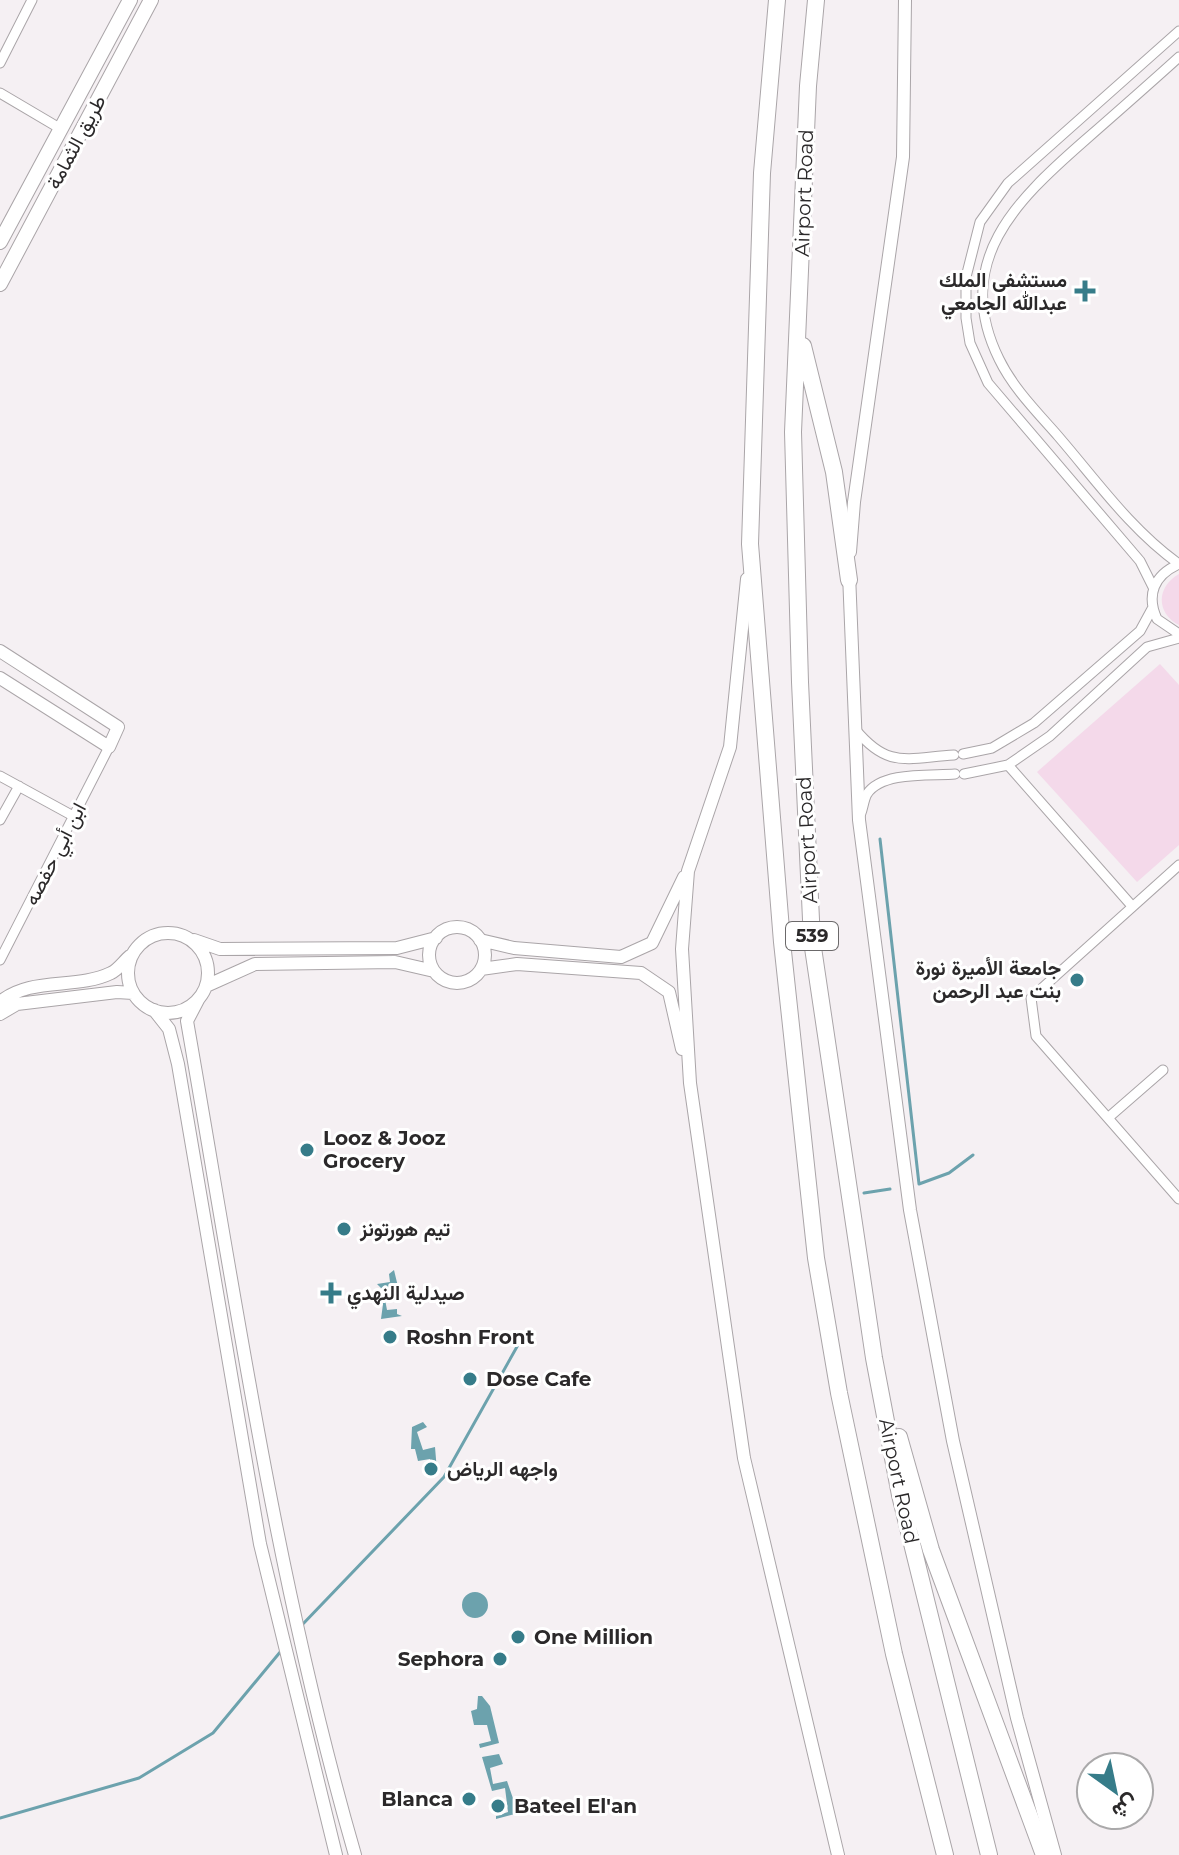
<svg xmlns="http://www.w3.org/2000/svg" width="1179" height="1855" viewBox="0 0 1179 1855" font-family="Montserrat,Vazirmatn,sans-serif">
  <rect width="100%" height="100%" fill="#f5f0f3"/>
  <path fill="#f4d9ea" d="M1179 574V625C1156 613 1156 587 1179 574Z
    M1160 664 1179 685V845L1137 882 1037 772Z"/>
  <path fill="#6ca2ad" d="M394 1270 399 1291 384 1294 387 1310 397 1309V1314L402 1316 381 1319 383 1304 377 1293 384 1291 377 1284 390 1282 389 1274Z
    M423 1422 427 1427 417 1432 423 1450 435 1447 437 1471 433 1472 430 1459 418 1461 415 1449H411L412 1427Z
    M462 1605a13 13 0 1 1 26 0a13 13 0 1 1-26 0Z
    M478 1696H482L490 1706 499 1743 480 1748 479 1744 491 1741 487 1725H474L471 1711 477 1709Z
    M499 1754 503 1764 490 1768 493 1784 507 1781 516 1807 515 1814 496 1819V1816L508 1812 505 1788 492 1791 482 1757Z"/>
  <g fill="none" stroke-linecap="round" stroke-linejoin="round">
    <path stroke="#6ca2ad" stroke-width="3" d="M880 839 919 1184 949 1173 973 1155
      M864 1193 890 1189
      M301 1626 444 1477 523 1336
      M0 1818 139 1778 213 1733 281 1651"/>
    <defs>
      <path id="street" d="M1179 57C1147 86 1115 114 1083 142 1017 200 951 262 999 359 1013 388 1037 412 1058 436 1096 480 1131 530 1179 564
        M0 63 32 0
        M0 93 61 129
        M1179 564C1154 575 1146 595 1157 619L1179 634
        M1153 587 1140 561 988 383 970 343 966 318V277L980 222 1008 183 1179 31
        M855 729C888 769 906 758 954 755
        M963 754 992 748 1034 723 1140 631 1152 609
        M1008 765 1132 906
        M964 774 1008 765 1050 736 1147 647 1179 638
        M0 776 75 817
        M861 813C863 808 864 799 867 794 882 771 931 776 955 774
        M0 820 19 786
        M1179 865 1031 998 1036 1036 1179 1199
        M0 960 109 747
        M1109 1117 1163 1070"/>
      <path id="secondary" d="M850 552 854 502 903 157 905 0
        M849 574 859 820 910 1210 953 1441 1017 1718 1055 1855
        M747 579 730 747 688 871 682 949 690 1083 744 1458 838 1855
        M0 651 118 727 109 747 0 678
        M429 955a28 28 0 1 1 56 0a28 28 0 1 1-56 0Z
        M128 973a40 40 0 1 1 80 0a40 40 0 1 1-80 0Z
        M194 940 220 949 397 948 436 938
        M480 940 514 948 621 957 652 943 684 877
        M481 969 517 964 641 973 669 992 682 1049
        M206 986 255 964 395 962 434 971
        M199 998 187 1021C236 1301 276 1582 355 1855
        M0 1002C31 976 76 990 111 973 118 970 124 961 130 956
        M154 1010 169 1029 178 1064 260 1544 336 1855
        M0 1014 17 1004 117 992 133 993"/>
      <path id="primary" d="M0 242 130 0
        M0 284 151 0"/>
      <path id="highway" d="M777 0 762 173 750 544 782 942 816 1258 839 1393 894 1654 945 1855
        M816 0 808 86 793 432 800 682 812 941 874 1358 900 1495 989 1855
        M803 346 834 472 849 580
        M899 1437 931 1550 1044 1855"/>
    </defs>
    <use href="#street" stroke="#aaa5a8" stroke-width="11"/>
    <use href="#secondary" stroke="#aaa5a8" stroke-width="14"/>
    <use href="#primary" stroke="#aaa5a8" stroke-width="16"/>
    <use href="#highway" stroke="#aaa5a8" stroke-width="18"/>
    <use href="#street" stroke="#fff" stroke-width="9"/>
    <use href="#secondary" stroke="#fff" stroke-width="12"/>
    <use href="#primary" stroke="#fff" stroke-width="14"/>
    <use href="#highway" stroke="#fff" stroke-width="16"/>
  </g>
  <g fill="#367c89" stroke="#fff" stroke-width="3">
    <path d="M1081 279h8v8h8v8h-8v8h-8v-8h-8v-8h8z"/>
    <circle cx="1077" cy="980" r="8"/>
    <circle cx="307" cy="1150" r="8"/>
    <circle cx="344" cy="1229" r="8"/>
    <path d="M327 1281h8v8h8v8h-8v8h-8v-8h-8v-8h8z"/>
    <circle cx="390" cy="1337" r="8"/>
    <circle cx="470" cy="1379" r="8"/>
    <circle cx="431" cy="1469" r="8"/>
    <circle cx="518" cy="1637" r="8"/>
    <circle cx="500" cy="1659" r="8"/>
    <circle cx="469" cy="1799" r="8"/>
    <circle cx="498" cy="1806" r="8"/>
  </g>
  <g text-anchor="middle" stroke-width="6" stroke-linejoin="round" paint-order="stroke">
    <rect fill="#fff" stroke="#6b696a" stroke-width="2" x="786" y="922" width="52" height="28" rx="6"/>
    <g font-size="18" font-weight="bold" fill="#2b292a">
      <text x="812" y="942">539</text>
    </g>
    <g font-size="20" fill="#2b292a" stroke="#fff">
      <text transform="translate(76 142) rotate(-62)" y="7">طريق الثمامة</text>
      <text transform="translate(804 193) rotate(-88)" y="7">Airport Road</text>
      <text transform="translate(807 840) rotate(-93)" y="7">Airport Road</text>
      <text transform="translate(55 854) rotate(-63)" y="7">ابن أبي حفصه</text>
      <text transform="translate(899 1481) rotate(78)" y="7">Airport Road</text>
    </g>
    <g font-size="20" font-weight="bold" fill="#2b292a" stroke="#fff" text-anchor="start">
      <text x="1067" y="287" text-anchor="end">مستشفى الملك<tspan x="1067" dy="23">عبدالله الجامعي</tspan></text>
      <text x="1061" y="975" text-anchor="end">جامعة الأميرة نورة<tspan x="1061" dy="23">بنت عبد الرحمن</tspan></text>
      <text x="323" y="1145">Looz &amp; Jooz<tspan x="323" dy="23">Grocery</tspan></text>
      <text x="360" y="1236">تيم هورتونز</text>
      <text x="347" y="1300">صيدلية النهدي</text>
      <text x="406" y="1344">Roshn Front</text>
      <text x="486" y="1386">Dose Cafe</text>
      <text x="447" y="1476">واجهه الرياض</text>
      <text x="534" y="1644">One Million</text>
      <text x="484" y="1666" text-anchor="end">Sephora</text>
      <text x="453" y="1806" text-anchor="end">Blanca</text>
      <text x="514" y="1813">Bateel El'an</text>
    </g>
  </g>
  <g transform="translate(1115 1791) rotate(147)"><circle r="38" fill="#ffffff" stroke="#aaa9aa" stroke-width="2"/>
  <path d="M0-6L14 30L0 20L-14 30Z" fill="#367c89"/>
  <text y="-12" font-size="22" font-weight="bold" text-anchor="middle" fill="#2b292a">ش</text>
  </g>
</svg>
